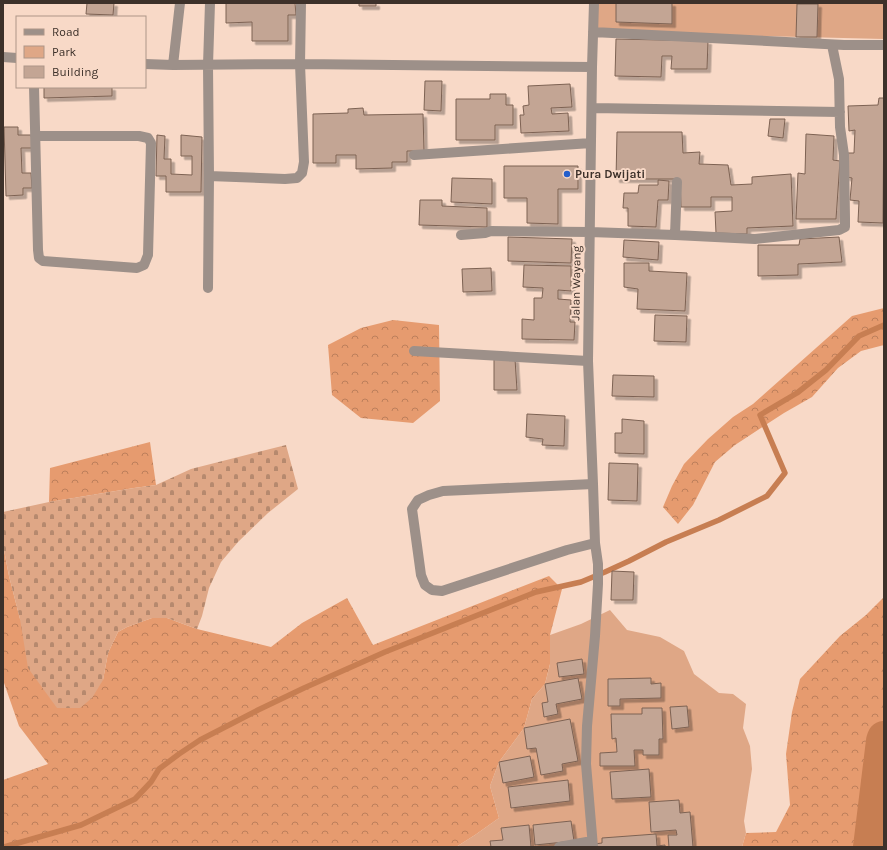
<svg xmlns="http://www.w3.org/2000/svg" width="887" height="850" viewBox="0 0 887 850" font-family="Karla,sans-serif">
  <defs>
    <pattern id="forest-crowns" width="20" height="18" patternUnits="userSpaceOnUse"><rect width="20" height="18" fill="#e69b6f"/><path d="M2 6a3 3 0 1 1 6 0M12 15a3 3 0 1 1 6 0" fill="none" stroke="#bc7f5b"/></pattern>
    <pattern id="cemetery-stones" width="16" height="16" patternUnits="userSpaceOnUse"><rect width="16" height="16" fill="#dfa786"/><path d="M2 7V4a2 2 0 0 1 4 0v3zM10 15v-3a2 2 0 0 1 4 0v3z" fill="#b6896e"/></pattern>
    <filter id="shadow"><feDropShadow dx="3.5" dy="3.5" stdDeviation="0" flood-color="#0004"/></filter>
  </defs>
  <rect width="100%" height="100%" fill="#f8d9c7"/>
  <path fill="url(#forest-crowns)" d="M884 308V345L861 351 838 368 812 397 784 413 735 445 715 462 693 505 678 524 663 507 672 486 684 464 708 439 733 417 753 404 852 316Z
    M393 320 439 325 440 401 413 423 361 418 332 395 328 345 361 328Z
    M150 442 156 485 134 488 49 502 50 468Z
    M3 545 9 576 20 619 103 680 108 653 118 632 127 627 152 618H167L197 629 271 647 302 623 347 598 373 645 549 576 562 589 550 635V664L545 684 532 699 524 728 499 762 490 786 499 818 475 835 456 847H3V780L48 764 19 726 3 680Z
    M884 597V847H742L746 833 776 832 790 805 786 754 792 712 800 679 840 636 866 615Z"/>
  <path fill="url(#cemetery-stones)" d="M286 445 298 489 268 513 238 542 221 562 209 588 202 616 197 629 167 618H152L127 627 118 632 108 653 103 680 92 698 80 708H57L28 668 20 619 9 576 3 545V512L49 502 134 488 156 485 191 469Z"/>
  <path fill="#dfa786" d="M594 3H884V39L593 32Z
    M610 610 627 630 660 637 684 651 694 674 719 693 733 694 746 704 743 728 750 746 752 769 744 821 746 833 742 847H456L475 835 499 818 490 786 499 762 524 728 532 699 545 684 550 664V635L581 624Z"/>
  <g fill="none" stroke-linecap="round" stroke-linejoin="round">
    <path stroke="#c77e52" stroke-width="5.5" d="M4 847 81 825 135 799 151 782 159 769 179 754 200 740 258 710 304 688 385 652 536 592 581 582 605 572 629 561 666 542 719 520 767 496 785 473 760 415 797 393 826 370 859 336 884 325"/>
    <path stroke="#c77e52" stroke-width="34" d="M870 847 883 741 884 738"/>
  </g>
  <path fill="#c3a594" stroke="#7d6253" filter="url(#shadow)" d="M87 3H114L113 15 86 14Z
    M226 3H295L296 15H288V41H252V22L226 23Z
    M359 3H376V6H359Z
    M616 3H672V24L616 22Z
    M797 4H818L817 37H796Z
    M616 39 708 41 707 69H671L672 56H662L661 77 615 76Z
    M425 81H442L441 111 424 110Z
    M570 84 572 107 551 108 552 114 568 113 569 131 521 133 520 115H524L523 106 529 105 528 86Z
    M44 87H112V96L44 98Z
    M490 94H506V105H513V125H495V140H456V99H490Z
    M879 98H884L883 223 858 222 859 201 850 200 852 178 846 177 847 153H854L855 130 849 131 848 106 878 105Z
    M363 108 364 115 423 114 424 151H407V162H392V168L356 169V155H336V163H313V114L348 113V109Z
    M770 119H785L783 138 768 136Z
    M4 127H18V135H32V148H21L22 173H31L32 188H23V195L6 196Z
    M617 132H682L683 153 700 152 699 164 728 165 731 185 752 184V177L791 174 793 226 747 228V234L716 233 715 212 732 211V197H711V207H681L680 179H616Z
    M806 134 834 136 833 160 840 161 836 219H796L798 173 805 174Z
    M157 135 165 136 164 159H171V174L192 175V156H181V135L202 137 201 192H166V176H156Z
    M504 166H578V189H558V224L527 223V198H504Z
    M452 178 492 179V204L451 202Z
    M658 180 669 181 668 200H658L656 227 628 226V208H623L624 193H638L639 185H658Z
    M420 200H442V206L487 208V227L419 225Z
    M508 237 572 239 571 263 508 261Z
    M839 237 842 262 798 264V275L758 276V245H799L800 239Z
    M624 240 659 242 658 260 623 257Z
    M624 263H649V271L687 273 685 311 637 309 638 289 624 287Z
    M524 265 571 266V291L558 290V299L571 300 570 322H575L574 340 522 339V319L534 320V298H542L543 288 523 287Z
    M491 268 492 291 463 292 462 269Z
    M655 315 687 316 686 342 654 341Z
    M494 358 515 359 517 390H494Z
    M613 375 654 376V397L612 396Z
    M527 414 565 416 564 446 542 445 543 439 526 437Z
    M622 419 644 421V454L615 453V433H622Z
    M609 463 638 464 637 501 608 500Z
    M612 571 634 572 633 600H611Z
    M582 659 584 674 559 677 557 663Z
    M578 678 582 699 556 704 558 714 544 717 542 703 548 702 545 684Z
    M651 678V684L661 683V698L620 699V706H608V679Z
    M687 706 689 727 672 729 670 707Z
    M642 708H662L663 739H659V755H643V750H634L635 766H600V753L617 752 616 738 612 739 611 714H642Z
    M570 719 578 761 562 764 563 771 541 775 536 748 527 749 524 728Z
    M530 756 534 777 503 783 499 762Z
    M649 769 651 797 612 799 610 772Z
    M568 780 570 801 511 808 508 787Z
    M679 800 680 813 690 812 693 847H669L668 835H677L676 830 651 832 649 802Z
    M571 821 574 841 535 845 533 825Z
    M529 825 531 847H491L490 841 503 840 501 828Z
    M656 834 657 846 665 845V847H594V844L602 843V838Z"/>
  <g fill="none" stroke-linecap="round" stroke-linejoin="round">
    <path stroke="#9d9089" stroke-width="10" d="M593 32 844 45H884
      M3 57 17 58
      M145 64 173 65 300 64 592 67
      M173 65 180 3
      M34 87 38 250 39 258 43 261 137 268 144 265 148 255 151 143 148 138 139 136H35
      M592 108 840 112
      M414 155 591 143
      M209 176 208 65 210 3
      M461 235 485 233 491 231 590 232 675 235 755 239 839 230 845 227V218L844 155 840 127 839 79 832 45
      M675 235 677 182
      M208 288 209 176 285 179 297 178 302 173 304 162 300 64 301 3
      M414 351 588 361
      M593 484 443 491 429 495 418 500 412 509 421 575 425 585 432 590 442 591 567 550 595 543
      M559 847 592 841
      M593 847 586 764 587 726 595 636 598 584V564L595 543 593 484 588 361 592 67 594 3"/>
  </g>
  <circle fill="#235ecb" stroke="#f8d9c7" stroke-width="1.5" cx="567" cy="174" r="4"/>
  <g text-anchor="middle" stroke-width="4" stroke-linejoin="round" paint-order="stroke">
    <g font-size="12" font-weight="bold" fill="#3d312a" stroke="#f8d9c7" text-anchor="start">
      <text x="575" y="178">Pura Dwijati</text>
    </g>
    <g font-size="12" fill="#3d312a" stroke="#f8d9c7">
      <text transform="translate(576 283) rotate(-89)" y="4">Jalan Wayang</text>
    </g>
  </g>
  <rect width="887" height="850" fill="none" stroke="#3d312a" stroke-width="8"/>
  <rect x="16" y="16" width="130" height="72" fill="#f8d9c7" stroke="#ad9688"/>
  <rect x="24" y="29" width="20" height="6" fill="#9d9089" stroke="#ad9688"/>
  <text x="52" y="36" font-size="12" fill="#3d312a">Road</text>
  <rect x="24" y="46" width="20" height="12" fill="#dfa786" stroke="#ad9688"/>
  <text x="52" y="56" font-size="12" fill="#3d312a">Park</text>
  <rect x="24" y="66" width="20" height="12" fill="#c3a594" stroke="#ad9688"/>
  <text x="52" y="76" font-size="12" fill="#3d312a">Building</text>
</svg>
